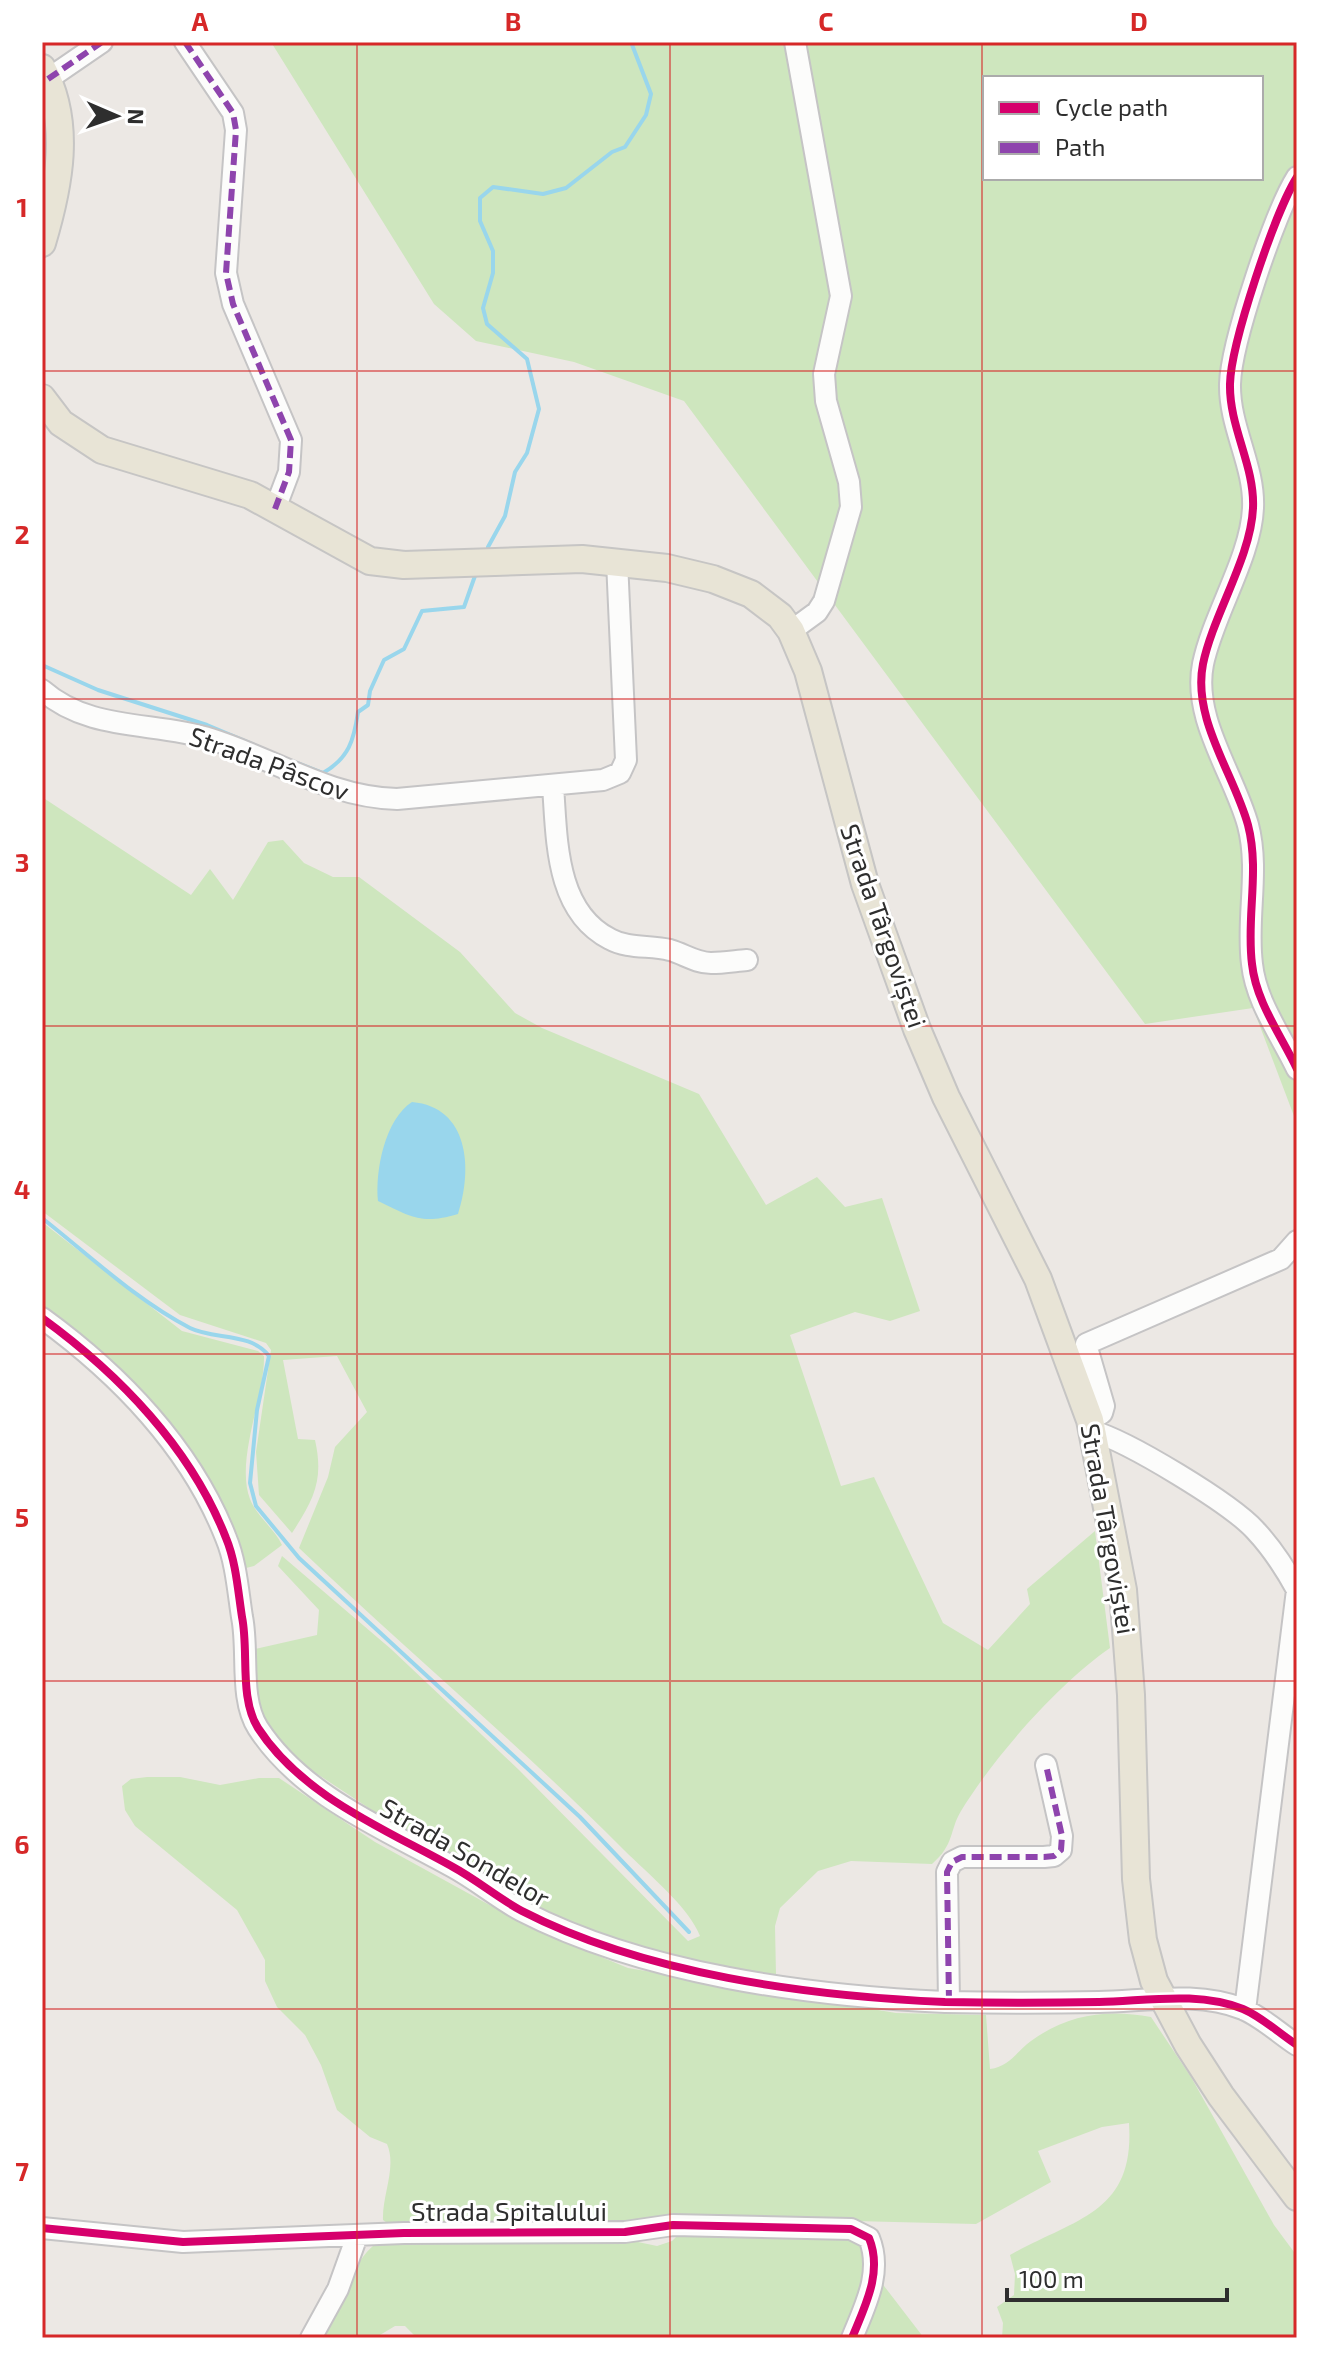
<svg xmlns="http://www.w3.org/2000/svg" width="1339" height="2380" viewBox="0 0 1339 2380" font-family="'Exo 2',sans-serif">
  <rect width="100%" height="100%" fill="#ece8e4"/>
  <path fill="#cee6be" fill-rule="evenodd" d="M271 42H1297V1124L1253 1008 1145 1024 684 401 574 362 476 341 434 304ZM985 78H1261V178H985Z
    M42 797 191 895 210 869 233 900 268 842 283 840 304 863 333 877H359L460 952 515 1013 542 1028 699 1094 766 1205 817 1177 845 1207 882 1198 920 1311 890 1321 855 1312 790 1335 841 1486 874 1477 943 1623 988 1650 1030 1604 1027 1589 1095 1531 1110 1648C1058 1684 994 1757 961 1811 949 1831 955 1844 932 1864L851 1861 818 1871 780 1908 775 1926 776 1975 716 1968 655 1954 541 1913 402 1830 287 1754 259 1713 251 1650 317 1635 319 1610 278 1566 282 1556 391 1649 519 1770 688 1941 700 1936C689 1907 647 1873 624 1850 520 1745 406 1650 299 1548L328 1477 335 1447 367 1412 337 1356 283 1360 298 1439 315 1440C324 1480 314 1499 292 1533L259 1495 256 1452 271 1350 266 1343 180 1315 42 1211Z
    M42 1222 182 1331 258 1351 264 1356C265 1396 235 1460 250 1499 257 1517 274 1528 282 1545L254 1566 242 1569 199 1462 179 1438 42 1315Z
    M147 1777H180L220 1785 259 1778H279L375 1842 533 1929 628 1968 896 2013 986 2015 990 2069C1010 2066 1016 2052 1031 2041 1068 2014 1107 2009 1151 2017L1191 2077 1274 2225 1297 2256V2338H1002L1003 2323 997 2307 1014 2295 1015 2274 1010 2255C1075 2218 1135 2214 1129 2123L1102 2127 1038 2151 1051 2182 976 2224 728 2218 623 2226 390 2225 383 2220C382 2195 397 2167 387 2144L370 2137 337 2110 321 2065 305 2035 277 2007 265 1981V1960L237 1910 135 1826 125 1810 122 1786 131 1779Z
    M681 2232H824L862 2243 870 2266 845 2338H417L405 2326H395L375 2338H319C337 2312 354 2255 379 2242L534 2238 638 2242 657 2246 672 2241Z
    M881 2282 924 2338H860Z"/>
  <path fill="#99d6ec" d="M412 1102C469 1107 473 1169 458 1214 421 1225 412 1217 378 1201 375 1171 385 1119 412 1102Z"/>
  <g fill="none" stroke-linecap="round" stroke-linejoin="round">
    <path stroke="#99d6ec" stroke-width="4" d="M488 547 505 516 515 472 527 453 539 409 527 359 487 324 483 308 493 273V251L480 221V198L493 187 543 194 566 188 612 152 625 147 646 115 651 94 631 42
      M42 665 98 690 207 725 266 750
      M292 761 323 773C349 758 354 740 358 712L368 705 370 691 384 660 404 649 422 611 464 607 476 573
      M42 1218C89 1255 136 1300 190 1328 214 1340 251 1332 269 1356L257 1410 250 1483 256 1506 299 1558 580 1817 689 1932"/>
    <defs>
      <path id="minor" d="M185 42 233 113 236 130 226 273 233 304 291 440 289 472 275 509
        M48 79 102 42
        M1297 177C1275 212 1231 343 1230 384 1229 427 1255 466 1253 508 1251 557 1213 615 1203 664 1192 719 1234 774 1248 825 1260 871 1246 918 1252 964 1256 1002 1281 1035 1297 1069
        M791 631 817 612 824 601 851 507 849 482 826 401 824 374 841 296 795 42
        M42 690C90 732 153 721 211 739 275 759 328 797 397 799L603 780 620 773 626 760 617 561
        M553 786C557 839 555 911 610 939 628 949 650 945 670 950 684 954 696 963 711 963 723 963 735 961 747 960
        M42 1318C119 1374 191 1448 226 1538 236 1562 238 1591 242 1617 249 1651 239 1698 258 1728 302 1796 385 1829 453 1867 477 1880 498 1898 522 1911 644 1974 808 1996 945 2002 997 2003 1048 2003 1099 2002 1146 2001 1198 1991 1243 2009 1262 2017 1280 2034 1297 2045
        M1090 1420 1102 1413 1104 1406 1086 1344 1281 1259 1297 1241
        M1092 1431C1128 1441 1230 1503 1255 1530 1272 1548 1285 1568 1297 1590L1245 2010
        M949 2002 947 1872 952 1862 962 1857H1044L1054 1856 1061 1850 1062 1836 1046 1765
        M42 2228 183 2242 404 2233 625 2232 673 2225 851 2229 869 2238C883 2272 865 2306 852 2338
        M311 2338 338 2289 357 2236"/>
      <path id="major" d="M42 68C72 123 59 186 42 243
        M42 398 61 423 102 450 250 495 370 561 404 565 582 559 667 568 713 579 751 594 780 616 791 631 808 671 865 884 917 1029 946 1097 1038 1279 1090 1420 1123 1590 1131 1695 1136 1879 1143 1940 1154 1981 1188 2045 1221 2096 1297 2197"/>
    </defs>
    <use href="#minor" stroke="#c5c4c5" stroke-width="24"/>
    <use href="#major" stroke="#c6c5c4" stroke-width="30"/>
    <use href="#minor" stroke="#fcfcfb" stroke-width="20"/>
    <use href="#major" stroke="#e8e4d6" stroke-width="26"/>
    <path stroke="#8e44ad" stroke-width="6" stroke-dasharray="12 6" stroke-linecap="butt" d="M185 42 233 113 236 130 226 273 233 304 291 440 289 472 275 509
      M48 79 102 42
      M949 2002 947 1872 952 1862 962 1857H1044L1054 1856 1061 1850 1062 1836 1046 1765"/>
    <defs>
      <path id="cycleway" d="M1297 177C1275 212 1231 343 1230 384 1229 427 1255 466 1253 508 1251 557 1213 615 1203 664 1192 719 1234 774 1248 825 1260 871 1246 918 1252 964 1256 1002 1281 1035 1297 1069
        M42 1318C119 1374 191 1448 226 1538 236 1562 238 1591 242 1617 249 1651 239 1698 258 1728 302 1796 385 1829 453 1867 477 1880 498 1898 522 1911 644 1974 808 1996 945 2002 997 2003 1048 2003 1099 2002 1146 2001 1198 1991 1243 2009 1262 2017 1280 2034 1297 2045
        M42 2228 183 2242 404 2233 625 2232 673 2225 851 2229 869 2238C883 2272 865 2306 852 2338"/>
    </defs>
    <use href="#cycleway" stroke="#fff" stroke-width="13"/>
    <use href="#cycleway" stroke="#d6006c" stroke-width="8"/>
  </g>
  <path fill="none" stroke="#d62828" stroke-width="2" stroke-opacity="0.55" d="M357 42V2338M670 42V2338M982 42V2338M42 371H1297M42 699H1297M42 1026H1297M42 1354H1297M42 1681H1297M42 2009H1297"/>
  <g text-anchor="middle" stroke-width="6" stroke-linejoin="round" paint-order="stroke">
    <g font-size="26" fill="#2e2e2e" stroke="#fff">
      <text transform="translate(269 764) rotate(20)" y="9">Strada Pâscov</text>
      <text transform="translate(883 926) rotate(71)" y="9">Strada Târgoviștei</text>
      <text transform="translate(1108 1529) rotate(80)" y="9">Strada Târgoviștei</text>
      <text transform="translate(465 1853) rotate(30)" y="9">Strada Sondelor</text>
      <text x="509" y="2221">Strada Spitalului</text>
    </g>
  </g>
  <rect width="1339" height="2380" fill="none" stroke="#ffffff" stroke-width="88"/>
  <rect x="983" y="76" width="280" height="104" fill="#ffffff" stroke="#ababab" stroke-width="2"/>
  <rect x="999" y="102" width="40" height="12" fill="#d6006c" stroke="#ababab" stroke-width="2"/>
  <text x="1055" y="116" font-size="24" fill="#2e2e2e">Cycle path</text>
  <rect x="999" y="142" width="40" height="12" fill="#8e44ad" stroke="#ababab" stroke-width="2"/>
  <text x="1055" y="156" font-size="24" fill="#2e2e2e">Path</text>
  <g transform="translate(116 116) rotate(92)" stroke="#ffffff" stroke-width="6" paint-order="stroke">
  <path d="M0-6L14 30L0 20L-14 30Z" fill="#2e2e2e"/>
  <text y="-12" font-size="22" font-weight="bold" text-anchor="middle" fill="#2e2e2e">N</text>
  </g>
  <path d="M1007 2288v12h220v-12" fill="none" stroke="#2e2e2e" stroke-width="4"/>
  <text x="1019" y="2288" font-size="24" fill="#2e2e2e" stroke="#ffffff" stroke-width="6" paint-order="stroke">100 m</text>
  <rect x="44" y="44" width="1251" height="2292" fill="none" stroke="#d62828" stroke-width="3"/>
  <g font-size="26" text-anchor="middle" font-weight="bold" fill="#d62828">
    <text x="200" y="31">A</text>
    <text x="513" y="31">B</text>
    <text x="826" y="31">C</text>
    <text x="1139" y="31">D</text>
    <text x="22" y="217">1</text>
    <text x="22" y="544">2</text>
    <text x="22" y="872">3</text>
    <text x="22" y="1199">4</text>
    <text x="22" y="1527">5</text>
    <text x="22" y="1854">6</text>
    <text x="22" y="2181">7</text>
  </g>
</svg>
